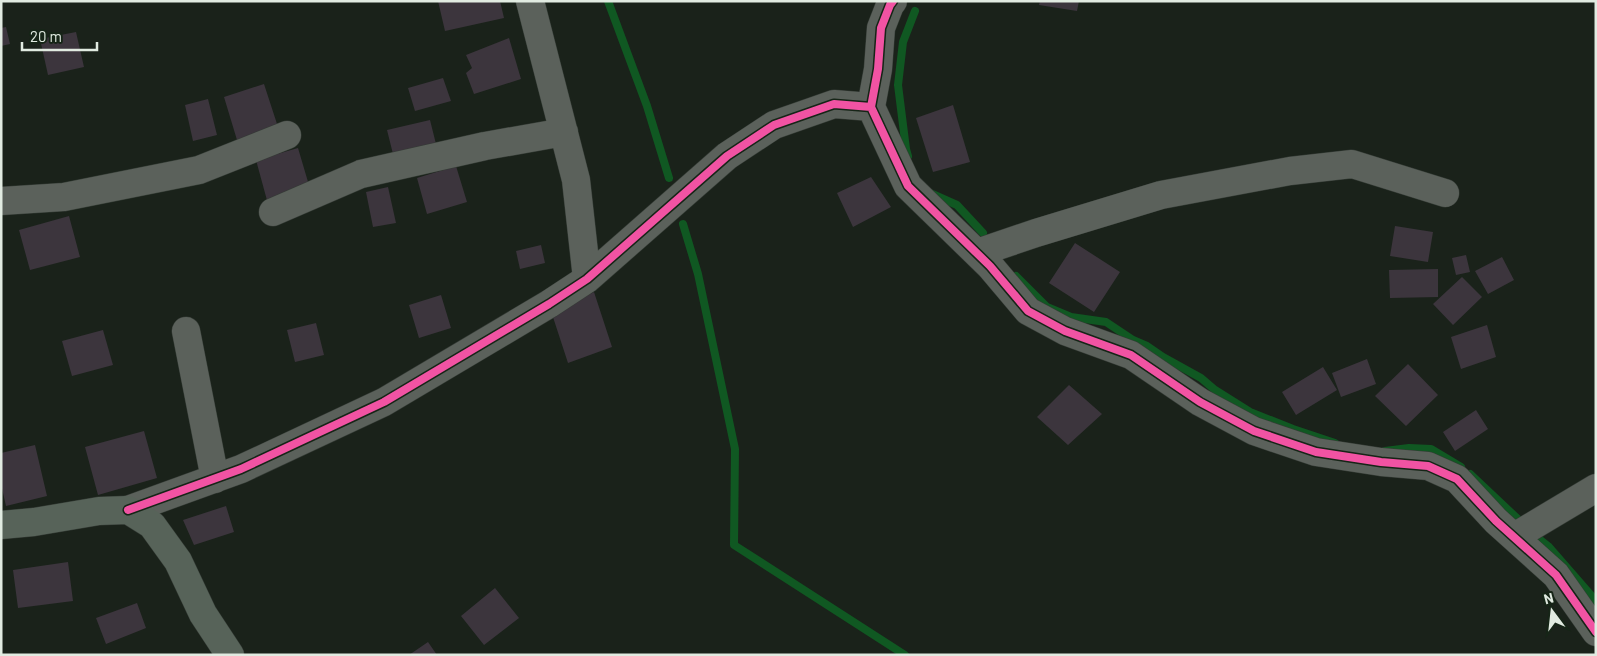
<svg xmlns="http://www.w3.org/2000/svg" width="1597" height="656" viewBox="0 0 1597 656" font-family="Barlow,sans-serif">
  <rect width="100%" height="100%" fill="#1a221a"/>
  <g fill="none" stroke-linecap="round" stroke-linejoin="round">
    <path stroke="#105822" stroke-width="8" d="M608 1 647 106 669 178
      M908 156 906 149 898 85 903 42 915 11
      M930 193 957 205 983 233
      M683 224 698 274 735 449 734 545 905 655
      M1016 276 1047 307 1071 317 1106 322 1133 340 1147 346 1163 357 1201 378 1215 390 1250 412 1293 429 1335 443
      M1385 451 1409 448 1431 449 1461 467
      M1470 474 1521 522
      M1533 534 1548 546 1596 601"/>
  </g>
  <path fill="#3c353d" d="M438 1H500L504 18 445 31Z
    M1040 1H1079L1077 11 1039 5Z
    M6 27 10 44 1 46V28Z
    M76 32 84 67 48 75 40 39Z
    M509 38 521 79 474 94 466 73 472 68 466 55Z
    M443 78 451 101 415 111 408 88Z
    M264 84 278 127 237 140 224 97Z
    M208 99 217 135 193 141 185 105Z
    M953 105 970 162 933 172 916 118Z
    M430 120 438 152 395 162 387 130Z
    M298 148 311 192 268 204 256 160Z
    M456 166 467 202 427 214 417 178Z
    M871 177 891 207 853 227 837 193Z
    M388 187 396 223 373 227 366 192Z
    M69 216 80 257 30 270 19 230Z
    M1395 226 1433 232 1428 262 1390 256Z
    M1075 243 1120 272 1094 312 1049 283Z
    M541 245 545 263 520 269 516 251Z
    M1466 255 1470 272 1456 275 1452 258Z
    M1502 257 1514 280 1488 294 1475 271Z
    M1438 269V297L1390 298 1389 270Z
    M1462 277 1482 297 1453 325 1433 304Z
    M594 292 612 347 568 363 551 311Z
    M441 295 451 328 419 338 409 305Z
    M316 323 324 355 295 362 287 330Z
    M1487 325 1496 357 1461 369 1451 337Z
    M103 330 113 365 72 376 62 341Z
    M1367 359 1376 384 1341 397 1332 373Z
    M1408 364 1438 395 1406 426 1375 396Z
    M1323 367 1337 390 1296 415 1282 392Z
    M1069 385 1102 414 1068 445 1037 417Z
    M1476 410 1488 429 1455 451 1443 432Z
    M144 431 157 478 98 495 85 447Z
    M35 445 47 496 6 506 1 484V453Z
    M226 506 234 532 194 545 183 520Z
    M68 562 73 601 18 608 13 570Z
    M495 588 519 618 484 645 461 616Z
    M137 603 146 628 106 644 96 618Z
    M428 642 437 655H409Z"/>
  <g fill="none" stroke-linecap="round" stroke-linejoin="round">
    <defs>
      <path id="minor" d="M530 1 576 180 587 279
        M893 1 890 5 881 28 878 69 871 107 908 186 990 266 1028 311 1065 331 1131 355 1200 402 1254 431 1316 452 1381 462 1428 466 1457 479 1496 521 1556 575 1596 632
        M1 201 64 197 199 170 287 135
        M273 212 361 174 485 146 564 132
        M977 253 1036 233 1161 195 1290 171 1352 164 1445 193
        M186 331 215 479
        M128 510 241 469 384 402 549 304 587 279 727 156 774 125 834 104 871 107
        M1514 537 1596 488"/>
      <path id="major" d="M1 525 34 522 99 511 128 510 152 525 178 561 203 614 230 655"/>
    </defs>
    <use href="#minor" stroke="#353c36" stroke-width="29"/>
    <use href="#major" stroke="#353c36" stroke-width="29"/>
    <use href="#minor" stroke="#5b615b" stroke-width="28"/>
    <use href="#major" stroke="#576359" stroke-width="28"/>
    <defs>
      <path id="cycleway" d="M893 1 890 5 881 28 878 69 871 107 908 186 990 266 1028 311 1065 331 1131 355 1200 402 1254 431 1316 452 1381 462 1428 466 1457 479 1496 521 1556 575 1596 632
        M128 510 241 469 384 402 549 304 587 279 727 156 774 125 834 104 871 107"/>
    </defs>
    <use href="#cycleway" stroke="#162517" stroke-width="11"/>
    <use href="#cycleway" stroke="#f153a3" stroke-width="8"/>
  </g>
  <rect width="1597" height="656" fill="none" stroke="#e1ebe1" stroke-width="5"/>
  <g transform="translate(1552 611) rotate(345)" stroke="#162517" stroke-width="4" paint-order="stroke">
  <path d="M0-4L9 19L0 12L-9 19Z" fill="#e1ebe1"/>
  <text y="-8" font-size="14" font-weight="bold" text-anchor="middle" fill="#e1ebe1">N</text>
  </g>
  <path d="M22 42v8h75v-8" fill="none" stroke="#e1ebe1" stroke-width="2.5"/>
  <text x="30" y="42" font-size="15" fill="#e1ebe1" stroke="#162517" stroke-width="4" paint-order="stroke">20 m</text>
</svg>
